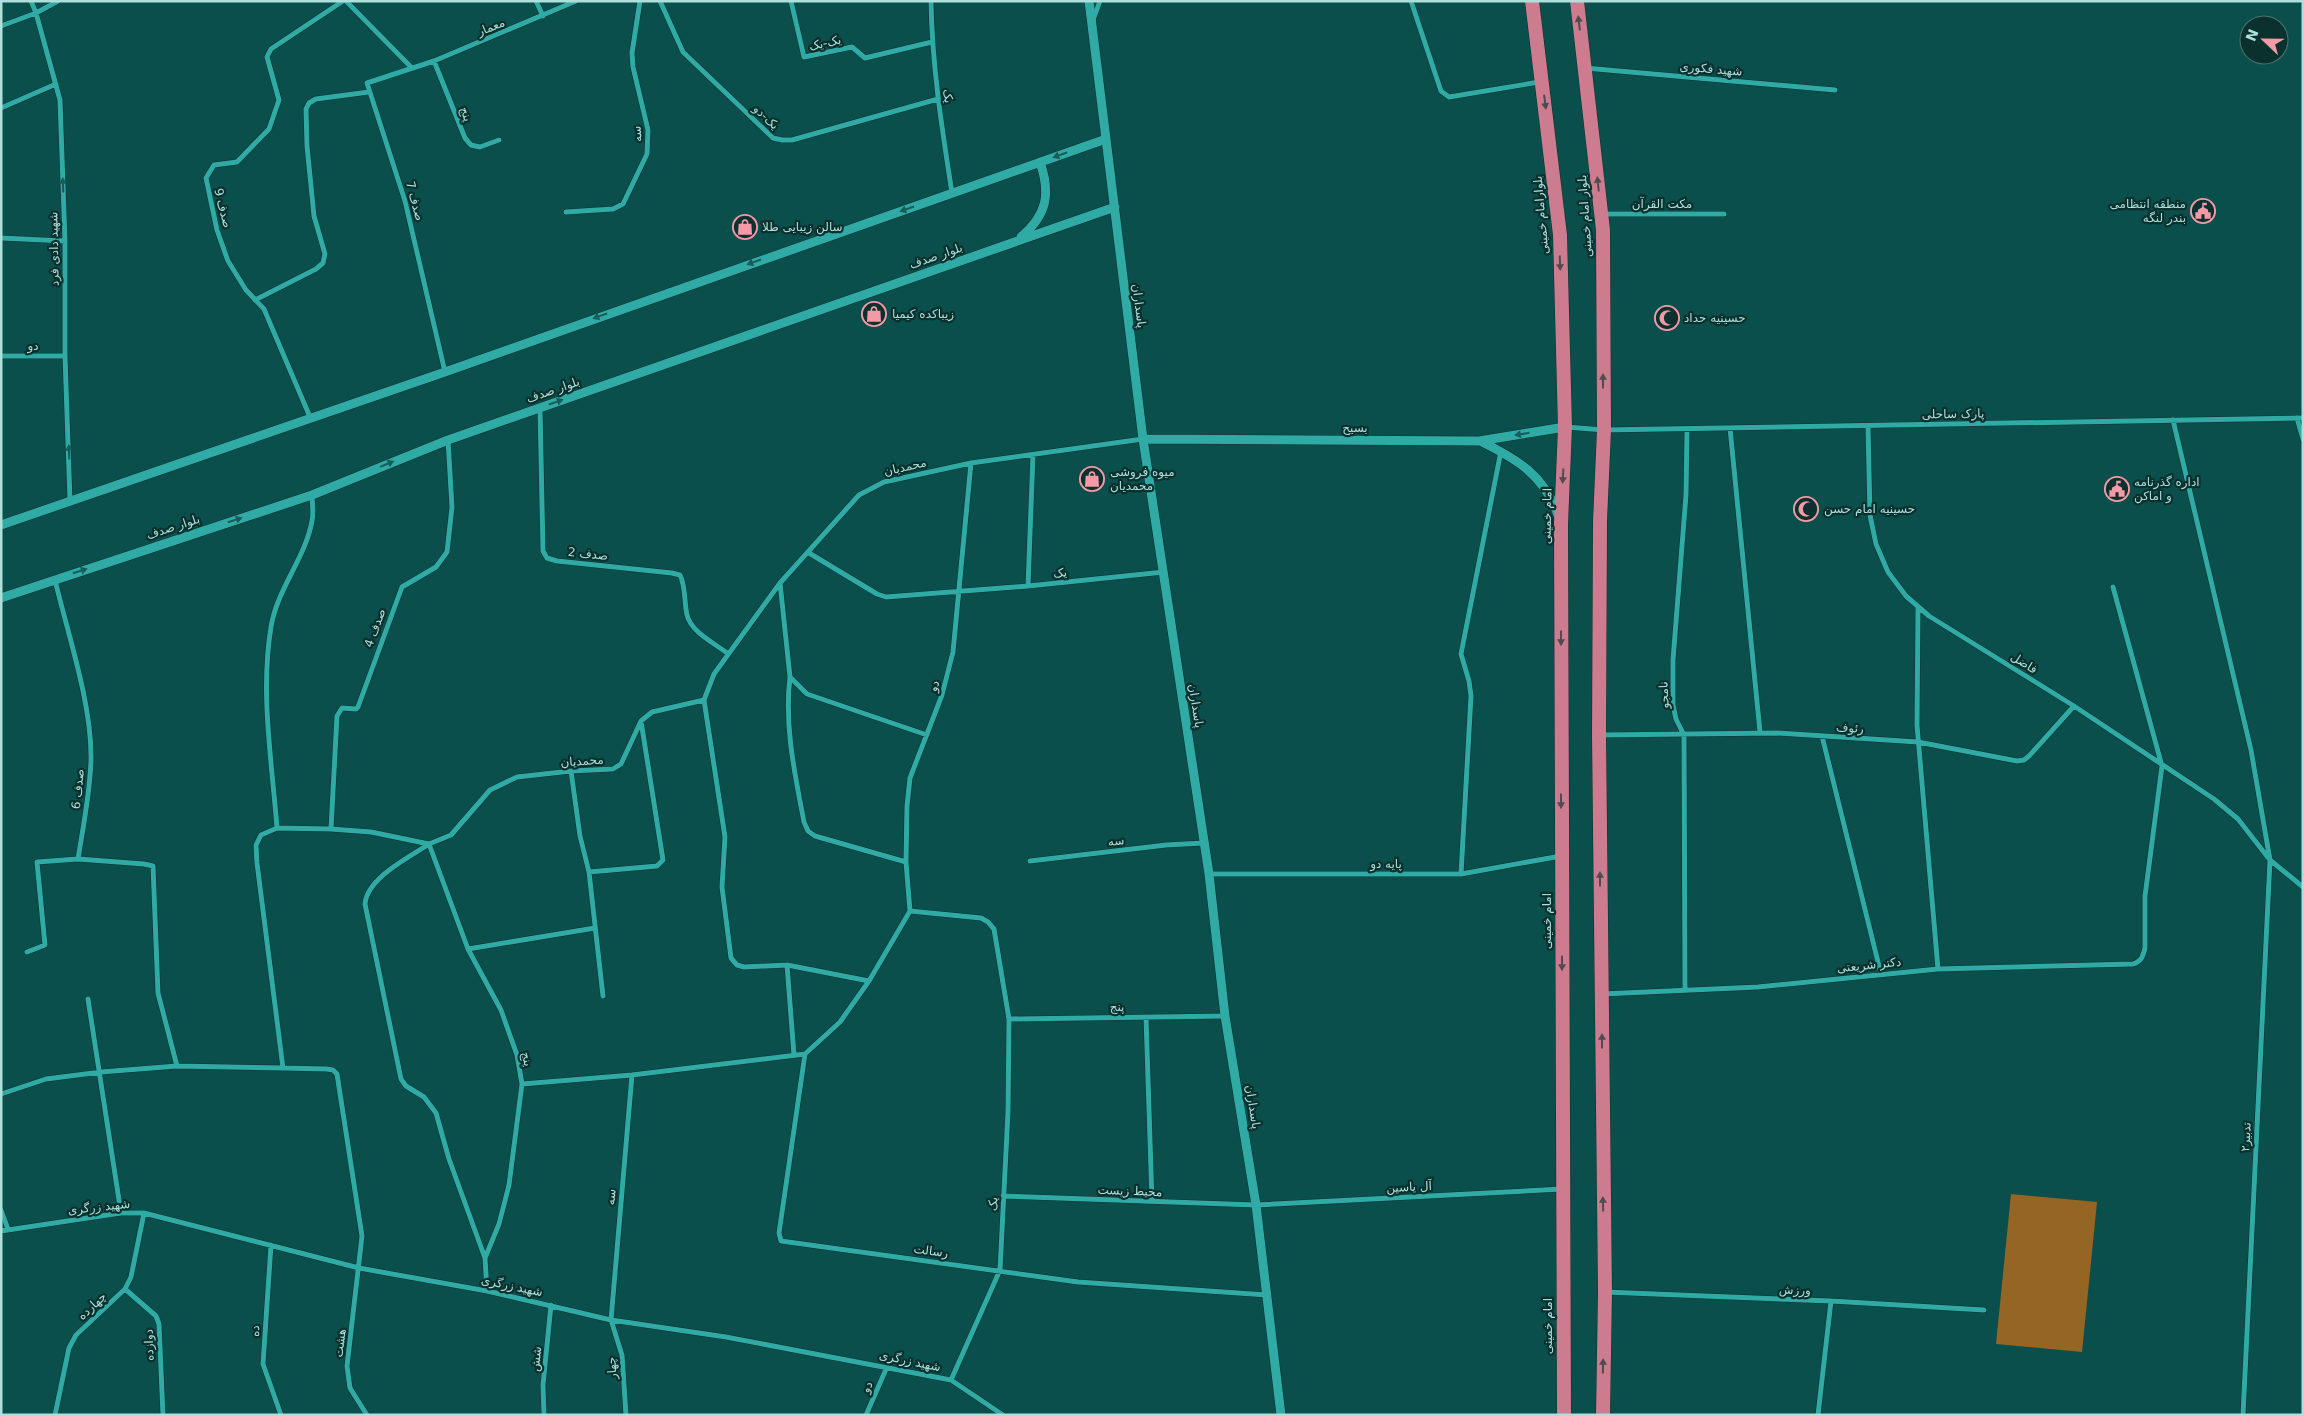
<svg xmlns="http://www.w3.org/2000/svg" width="2304" height="1416" viewBox="0 0 2304 1416" font-family="'DejaVu Sans',Cairo,sans-serif">
  <rect width="100%" height="100%" fill="#0b4f4c"/>
  <path fill="#956523" d="M2011 1194 2097 1202 2082 1352 1996 1344Z"/>
  <g fill="none" stroke-linecap="round" stroke-linejoin="round">
    <defs>
      <path id="minor" d="M31 1 36 13 60 100 65 241V356L70 501
        M346 1 411 67
        M536 1 543 16
        M660 1 683 52 773 138 782 140H792L938 99
        M791 1 804 57 852 47 865 58 932 42
        M931 1C932 66 942 129 952 193
        M1411 1 1441 91 1449 97 1539 82
        M1093 20 1100 1
        M1 26 36 13 58 1
        M434 61 465 138 471 145 480 147 499 140
        M1585 68 1835 90
        M1 108 56 84
        M566 212 613 209 623 204 647 154 648 130 633 67 632 53 640 1
        M1602 214H1724
        M1 238 65 241
        M255 300 316 269 323 263 325 254 314 216 307 146 306 109 309 103 316 99 369 92
        M1 356H65
        M445 372 405 201 367 83 434 61 576 1
        M540 408 543 551 547 558 557 561 672 573 680 575C686 587 684 602 687 615 691 632 714 643 727 653
        M310 417 264 309 246 290 228 261 217 230 206 178 214 165 237 162 269 129 279 100 267 57 271 49 343 1
        M2297 418 2303 439
        M2173 420 2251 750 2270 860 2243 1415
        M1868 426 1870 515 1876 544 1888 572 1906 596 1929 616 2074 706 2214 799 2238 819 2270 860 2303 887
        M1566 427 1604 430 2303 418
        M1730 428 1760 732
        M809 553 877 594 886 597 1028 586 1164 572
        M780 583 790 677 807 694 927 735
        M1028 586 1033 455
        M1918 608 1917 725 1938 969
        M790 677C784 725 795 775 804 822L808 831 815 836 906 862
        M704 700 725 837 722 887 731 958 737 965 744 967 787 965 794 1055
        M1600 735 1777 733 1918 742 2017 761 2024 760 2029 756 2074 706
        M1822 736 1881 974
        M571 771 580 836 589 872 603 996
        M277 828C272 762 260 693 271 627 277 589 305 559 312 521 314 513 312 503 312 495
        M331 829 337 716 342 708 356 709 358 707 402 587 436 567 447 552 452 507 448 440
        M78 859 144 864 153 866 158 993 177 1066
        M1030 861 1166 845 1204 843
        M589 872 657 866 663 860 641 721
        M1209 874H1461L1561 856
        M1461 874 1471 696 1469 681 1461 654 1501 451
        M910 911 906 862 907 806 910 778 942 695 953 652 971 463
        M468 949 595 928
        M27 952 45 945 37 862 78 859C83 827 90 794 91 760 92 704 68 635 55 580
        M787 965 869 981
        M1685 989 1684 735 1676 719 1673 705V660L1686 495 1687 429
        M1602 994 1758 987 1938 969 2133 964C2142 961 2143 956 2145 948V896L2162 766 2113 587
        M88 999 121 1213
        M1146 1017 1152 1201
        M1009 1019 1225 1016
        M805 1054 779 1233 781 1241 1078 1282 1267 1295
        M283 1068 327 1069 333 1070 337 1074 362 1236 347 1366 350 1388 367 1415
        M522 1084 632 1075 805 1054 840 1022 869 981 910 911 981 918 988 922 994 929 1009 1019 1008 1112 1000 1270 951 1380
        M1 1094 46 1079 101 1072 177 1066 283 1068 257 863 256 845 261 835 277 828 331 829 371 832 429 844 451 835 490 790 517 777 571 771 613 769 621 764 641 721 652 712 704 700 714 674 780 583 859 495 884 482 971 463 1143 439
        M1003 1196 1256 1205 1562 1189
        M1 1210 8 1229
        M1 1231 121 1213H144L359 1268 487 1291 611 1320 726 1337 951 1380 1003 1415
        M271 1245 263 1364 281 1415
        M485 1258 449 1159 436 1113 424 1097 406 1086 401 1079 365 904C367 878 408 858 429 844L468 949 501 1010 517 1055 522 1084 509 1185 499 1224 485 1258 487 1291
        M125 1289 156 1316 159 1324 163 1415
        M1605 1292 1831 1301 1984 1310
        M55 1415 69 1348 76 1335 125 1289 131 1277 144 1213
        M544 1415 543 1385 551 1305
        M626 1415 622 1355 611 1320 632 1075
        M866 1415 887 1367
        M1818 1415 1831 1301"/>
      <path id="tertiary" d="M1089 1 1143 439 1209 874 1225 1016 1256 1205 1281 1415
        M1021 237C1047 215 1051 194 1040 162
        M1143 439 1479 441 1565 427
        M1480 441C1517 459 1544 475 1558 515
        M1 525 445 372 1106 139
        M1 598 312 495 448 440 1115 207"/>
      <path id="trunk" d="M1532 1 1560 235 1565 427 1561 524 1564 1415
        M1577 1 1603 230 1604 430 1600 521 1599 735 1605 1292 1603 1415"/>
    </defs>
    <use href="#minor" stroke="#0b312f" stroke-width="6"/>
    <use href="#tertiary" stroke="#0b312f" stroke-width="10"/>
    <use href="#trunk" stroke="#0b312f" stroke-width="15"/>
    <use href="#minor" stroke="#2faaa5" stroke-width="5"/>
    <use href="#tertiary" stroke="#2faaa5" stroke-width="9"/>
    <use href="#trunk" stroke="#cc7c8e" stroke-width="14"/>
  </g>
  <defs><path id="oneway-solid" d="M-6-.8H1V-3.2L6.5 0L1 3.2V.8H-6Z" transform="scale(1.25)"/></defs>
  <g fill="#4f4b50">
    <use href="#oneway-solid" transform="translate(1579 23) rotate(-97)"/>
    <use href="#oneway-solid" transform="translate(1545 102) rotate(83)"/>
    <use href="#oneway-solid" transform="translate(1598 184) rotate(-96)"/>
    <use href="#oneway-solid" transform="translate(1560 263) rotate(88)"/>
    <use href="#oneway-solid" transform="translate(1603 381) rotate(-90)"/>
    <use href="#oneway-solid" transform="translate(1563 476) rotate(93)"/>
    <use href="#oneway-solid" transform="translate(1561 638) rotate(90)"/>
    <use href="#oneway-solid" transform="translate(1561 801) rotate(90)"/>
    <use href="#oneway-solid" transform="translate(1600 879) rotate(-90)"/>
    <use href="#oneway-solid" transform="translate(1562 963) rotate(90)"/>
    <use href="#oneway-solid" transform="translate(1602 1041) rotate(-90)"/>
    <use href="#oneway-solid" transform="translate(1603 1204) rotate(-91)"/>
    <use href="#oneway-solid" transform="translate(1603 1366) rotate(-89)"/>
  </g>
  <g fill="#185b58">
    <use href="#oneway-solid" transform="translate(1060 155) rotate(161)"/>
    <use href="#oneway-solid" transform="translate(63 185) rotate(-92)"/>
    <use href="#oneway-solid" transform="translate(907 209) rotate(161)"/>
    <use href="#oneway-solid" transform="translate(754 262) rotate(161)"/>
    <use href="#oneway-solid" transform="translate(600 316) rotate(161)"/>
    <use href="#oneway-solid" transform="translate(556 402) rotate(-19)"/>
    <use href="#oneway-solid" transform="translate(1522 434) rotate(171)"/>
    <use href="#oneway-solid" transform="translate(69 452) rotate(-92)"/>
    <use href="#oneway-solid" transform="translate(387 464) rotate(-22)"/>
    <use href="#oneway-solid" transform="translate(235 520) rotate(-18)"/>
    <use href="#oneway-solid" transform="translate(80 571) rotate(-18)"/>
  </g>
  <defs>
    <symbol id="civic-ring" viewBox="-11 -11 22 22"><circle r="9.5" fill="#0b312f" stroke="#f49aa6" stroke-width="1.5"/><path d="M-.6-6.5H3V-4.5H.6V-3L4-1V1h2V6H-6V1h2V-1L-.6-3ZM-1.2 2.5V6h2.4V2.5Z" fill="#f49aa6"/></symbol>
    <symbol id="shop-ring" viewBox="-11 -11 22 22"><circle r="9.5" fill="#0b312f" stroke="#f49aa6" stroke-width="1.5"/><path d="M-5-2.5h2.3a2.7 3.5 0 0 1 5.4 0H5L5.5 6h-11ZM-1.5-2.5h3a1.5 2.3 0 0 0-3 0Z" fill="#f49aa6"/></symbol>
    <symbol id="mosque-ring" viewBox="-11 -11 22 22"><circle r="9.5" fill="#0b312f" stroke="#f49aa6" stroke-width="1.5"/><path d="M3.5-4.9A6 6 0 1 0 3.5 4.9A5 5 0 1 1 3.5-4.9Z" fill="#f49aa6"/></symbol>
  </defs>
  <g fill-rule="evenodd">
    <use href="#civic-ring" x="2189" y="197" width="28" height="28"/>
    <use href="#shop-ring" x="731" y="213" width="28" height="28"/>
    <use href="#shop-ring" x="860" y="300" width="28" height="28"/>
    <use href="#mosque-ring" x="1653" y="304" width="28" height="28"/>
    <use href="#shop-ring" x="1078" y="465" width="28" height="28"/>
    <use href="#civic-ring" x="2103" y="475" width="28" height="28"/>
    <use href="#mosque-ring" x="1792" y="495" width="28" height="28"/>
  </g>
  <g text-anchor="middle" stroke-width="4.5" stroke-linejoin="round" paint-order="stroke">
    <g font-size="12" fill="#addfdb" stroke="#0b312f">
      <text transform="translate(491 27) rotate(-22)" y="4">معمار</text>
      <text transform="translate(825 43) rotate(-13)" y="4">یک-یک</text>
      <text transform="translate(1711 69) rotate(5)" y="4">شهید فکوری</text>
      <text transform="translate(948 96) rotate(83)" y="4">یک</text>
      <text transform="translate(466 114) rotate(69)" y="4">پنج</text>
      <text transform="translate(766 117) rotate(43)" y="4">یک-دو</text>
      <text transform="translate(637 134) rotate(-95)" y="4">سه</text>
      <text transform="translate(415 201) rotate(75)" y="4">صدف 7</text>
      <text x="1662" y="208">مکت القرآن</text>
      <text transform="translate(223 208) rotate(76)" y="4">صدف 9</text>
      <text transform="translate(1541 215) rotate(-95)" y="4">بلوارامام خمینی</text>
      <text transform="translate(1585 216) rotate(-94)" y="4">بلوار امام خمینی</text>
      <text transform="translate(54 249) rotate(-91)" y="4">شهید دادی فرد</text>
      <text transform="translate(936 256) rotate(-19)" y="4">بلوار صدف</text>
      <text transform="translate(1139 306) rotate(83)" y="4">پاسداران</text>
      <text x="33" y="350">دو</text>
      <text transform="translate(553 390) rotate(-19)" y="4">بلوار صدف</text>
      <text transform="translate(1953 414) rotate(-1)" y="4">پارک ساحلی</text>
      <text x="1355" y="432">بسیح</text>
      <text transform="translate(905 467) rotate(-13)" y="4">محمدیان</text>
      <text transform="translate(1547 516) rotate(-89)" y="4">امام خمینی</text>
      <text transform="translate(173 527) rotate(-18)" y="4">بلوار صدف</text>
      <text transform="translate(588 554) rotate(6)" y="4">صدف 2</text>
      <text transform="translate(1060 573) rotate(-6)" y="4">یک</text>
      <text transform="translate(375 628) rotate(-70)" y="4">صدف 4</text>
      <text transform="translate(2024 663) rotate(32)" y="4">فاضل</text>
      <text transform="translate(934 686) rotate(-74)" y="4">دو</text>
      <text transform="translate(1664 695) rotate(-93)" y="4">نامجو</text>
      <text transform="translate(1196 706) rotate(81)" y="4">پاسداران</text>
      <text transform="translate(1850 728) rotate(4)" y="4">رئوف</text>
      <text transform="translate(582 761) rotate(-4)" y="4">محمدیان</text>
      <text transform="translate(78 789) rotate(-84)" y="4">صدف 6</text>
      <text transform="translate(1116 841) rotate(-7)" y="4">سه</text>
      <text x="1386" y="868">پایه دو</text>
      <text transform="translate(1547 921) rotate(-90)" y="4">امام خمینی</text>
      <text transform="translate(1869 965) rotate(-6)" y="4">دکتر شریعتی</text>
      <text transform="translate(1117 1007) rotate(-1)" y="4">پنج</text>
      <text transform="translate(527 1059) rotate(77)" y="4">پنج</text>
      <text transform="translate(1253 1107) rotate(81)" y="4">پاسداران</text>
      <text transform="translate(2246 1137) rotate(-87)" y="4">تدبیر۲</text>
      <text transform="translate(1409 1187) rotate(-3)" y="4">آل یاسین</text>
      <text transform="translate(1130 1191) rotate(2)" y="4">محیط زیست</text>
      <text transform="translate(611 1197) rotate(-85)" y="4">سه</text>
      <text transform="translate(993 1204) rotate(-87)" y="4">یک</text>
      <text transform="translate(99 1207) rotate(-6)" y="4">شهید زرگری</text>
      <text transform="translate(931 1251) rotate(7)" y="4">رسالت</text>
      <text transform="translate(512 1286) rotate(12)" y="4">شهید زرگری</text>
      <text transform="translate(1795 1290) rotate(2)" y="4">ورزش</text>
      <text transform="translate(92 1306) rotate(-43)" y="4">چهارده</text>
      <text transform="translate(1548 1326) rotate(-90)" y="4">امام خمینی</text>
      <text transform="translate(255 1331) rotate(-87)" y="4">ده</text>
      <text transform="translate(340 1343) rotate(-83)" y="4">هشت</text>
      <text transform="translate(149 1345) rotate(-92)" y="4">دوازده</text>
      <text transform="translate(536 1359) rotate(-84)" y="4">شش</text>
      <text transform="translate(910 1361) rotate(12)" y="4">شهید زرگری</text>
      <text transform="translate(612 1368) rotate(-94)" y="4">چهار</text>
      <text transform="translate(867 1387) rotate(-65)" y="4">دو</text>
    </g>
    <g font-size="12" fill="#addfdb" stroke="#0b312f" text-anchor="start">
      <text x="2186" y="208" text-anchor="end">منطقه انتظامی<tspan x="2186" dy="14">بندر لنگه</tspan></text>
      <text x="762" y="231">سالن زیبایی طلا</text>
      <text x="892" y="318">زیباکده کیمیا</text>
      <text x="1684" y="322">حسینیه حداد</text>
      <text x="1110" y="476">میوه فروشی<tspan x="1110" dy="14">محمدیان</tspan></text>
      <text x="2134" y="486">اداره گذرنامه<tspan x="2134" dy="14">و اماکن</tspan></text>
      <text x="1824" y="513">حسینیه امام حسن</text>
    </g>
  </g>
  <rect width="2304" height="1416" fill="none" stroke="#addfdb" stroke-width="5"/>
  <g transform="translate(2264 40) rotate(292)"><circle r="24" fill="#0b312f" stroke="#4c7774"/>
  <path d="M0-4L9 19L0 12L-9 19Z" fill="#f49aa6"/>
  <text y="-8" font-size="14" font-weight="bold" text-anchor="middle" fill="#addfdb">N</text>
  </g>
</svg>
